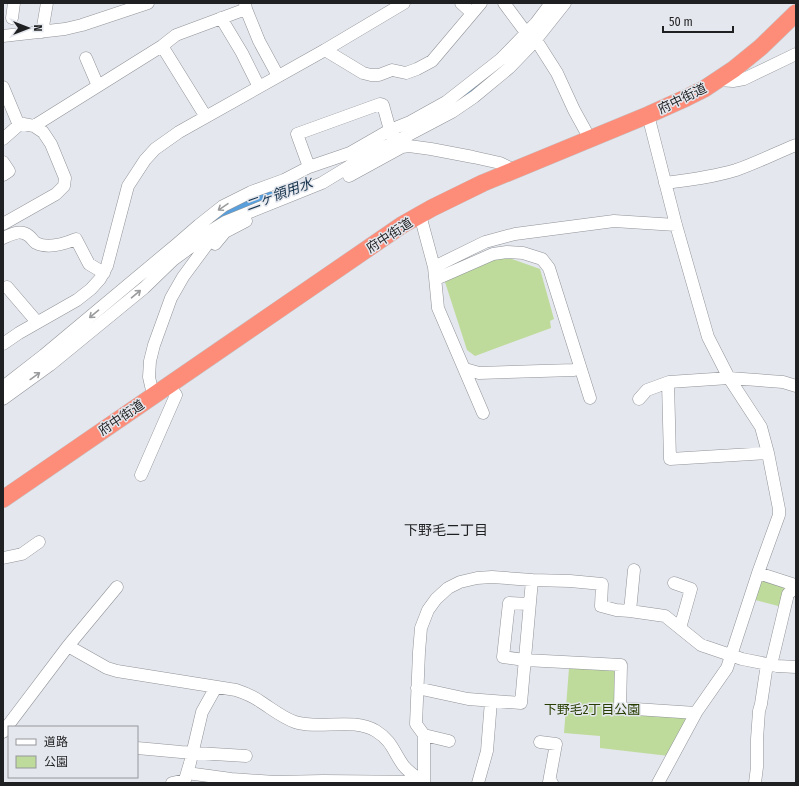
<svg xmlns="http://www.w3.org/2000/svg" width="799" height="786" viewBox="0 0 799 786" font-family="'Fira Sans Condensed','Noto Sans JP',sans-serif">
  <rect width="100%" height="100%" fill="#e4e7ed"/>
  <path fill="#bedb9c" d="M496 258 512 259 540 269 554 319 550 321 551 328 475 356 467 350 445 282Z
    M766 580 784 586 787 591 782 607 755 600 761 582Z
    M569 668H614L619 673 618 714 686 716 688 722 669 756 600 748V736L564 733Z"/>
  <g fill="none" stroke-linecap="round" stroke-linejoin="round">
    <path stroke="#599fdc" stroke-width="17" d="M439 112 454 103 507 62
      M200 232C209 224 219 215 232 211 244 206 256 204 269 200"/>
    <defs>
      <path id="minor" d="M461 3 472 13
        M504 3 530 38
        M246 9 259 41 278 76
        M12 18 14 3
        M221 18 242 53 259 87
        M42 32 47 3
        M3 36 65 29 82 25 148 3
        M536 40 557 73 574 110 590 139
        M162 46 206 117
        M325 50 363 73 371 75H379L392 70 406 73 417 69 432 61 481 3
        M86 58 98 86
        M719 80 733 81 744 79 796 54
        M3 87 18 123 34 126 162 46 176 35 246 9 245 3
        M648 115 676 225 708 337 729 378 761 427 768 453 779 509V515L758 573 727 668 697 711 658 783
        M3 139 20 124
        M3 162 9 171 3 175
        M309 167 297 134 380 104 383 105 390 130 394 136
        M349 176 402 147 409 146 431 149 473 157 500 163 514 170
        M665 183C689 180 713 177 736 170 756 163 776 153 796 145
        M420 215 434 267 438 308 483 413
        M3 224 56 194 64 186 65 178 51 144 43 132 34 126
        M3 238C12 234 21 229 29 236 32 238 33 241 36 243 48 249 64 244 76 239L89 264 104 273
        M215 244 225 232 246 221
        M434 267 485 242 515 234 614 221 676 225
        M436 279 493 254 507 252 523 253 542 259 549 268 590 398
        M7 287 37 322
        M3 344 19 333 77 300 91 289 100 279 107 266 128 186 145 160 155 149 179 132 325 50 404 3
        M465 369 479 373 574 370 580 367
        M668 383 670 459 768 453
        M3 387 44 355 177 244 199 225 223 206 251 192 284 180 309 167 350 153 390 130 410 122 446 102 501 59 536 23 551 3
        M154 395 151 386 149 377 150 361 154 345 171 298 183 277 211 239
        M3 399 50 365 144 288 173 260 192 246 207 233 225 222 322 183 368 155 397 141 452 112 474 97 509 68 534 42 565 3
        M639 399 647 390 669 382 729 378 783 382 796 386
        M141 475 176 395 169 385
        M3 558 22 554 39 542
        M758 573 792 584 796 587
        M674 583 691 589 680 628
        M529 604 509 603 503 657 525 660 621 665 620 708 696 713
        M630 611 634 570
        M68 646 107 668 117 671 236 690C245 693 253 696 261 702 272 709 283 718 295 722 320 730 353 717 376 731 392 741 393 751 403 765 408 772 416 777 424 782
        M771 665 788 594 796 587
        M417 688 468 699 521 703 532 580
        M3 732 68 646 117 587
        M424 735 449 741
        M540 742 556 744 549 782 552 783
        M137 748 181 752 246 756
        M187 773 231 779 275 782 323 781 424 782
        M172 783 185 780
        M184 783 190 763 202 712 216 687
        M424 783V735L416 724 419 652 421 628 428 610 436 599 448 588 460 582 477 578 492 577 532 580 570 581 602 584 601 606 616 610 630 611 665 616 701 645 742 659 777 666 796 667
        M478 783 487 751 491 701
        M755 783 757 767V739L759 711 761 704 767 664"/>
      <path id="highway" d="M3 499 402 225 432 208 483 183 648 115 686 98 704 89 734 69 761 47 796 13"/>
    </defs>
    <use href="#minor" stroke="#909398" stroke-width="13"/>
    <use href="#highway" stroke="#c5c5c6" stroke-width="18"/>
    <use href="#minor" stroke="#fff" stroke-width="12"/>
    <use href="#highway" stroke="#fd8c79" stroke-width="17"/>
  </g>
  <defs><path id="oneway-shaft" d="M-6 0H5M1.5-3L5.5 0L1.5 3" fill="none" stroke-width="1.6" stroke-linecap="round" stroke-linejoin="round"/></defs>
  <g stroke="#9a9b9c">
    <use href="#oneway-shaft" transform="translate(223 207) rotate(146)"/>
    <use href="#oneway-shaft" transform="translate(136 294) rotate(-40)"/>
    <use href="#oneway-shaft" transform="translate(94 314) rotate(140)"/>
    <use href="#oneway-shaft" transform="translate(35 376) rotate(-36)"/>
  </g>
  <g text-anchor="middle" stroke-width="3" stroke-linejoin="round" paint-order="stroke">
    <g font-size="13" fill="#1f2022" stroke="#e4e7ed">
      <text transform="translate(682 98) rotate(-26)" y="5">府中街道</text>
      <text transform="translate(389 235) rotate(-33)" y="5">府中街道</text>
      <text transform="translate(121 417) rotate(-34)" y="5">府中街道</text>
    </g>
    <g font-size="13" fill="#273d00" stroke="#e4e7ed">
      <text x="592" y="714">下野毛2丁目公園</text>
    </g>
    <g font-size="14" font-style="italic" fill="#15324c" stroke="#e4e7ed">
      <text transform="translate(279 194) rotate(-20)" y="5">二ヶ領用水</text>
    </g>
    <g font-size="14" fill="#1f2022" stroke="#e4e7ed">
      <text x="446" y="535">下野毛二丁目</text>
    </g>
  </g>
  <rect width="799" height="786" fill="none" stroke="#1f2022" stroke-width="8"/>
  <rect x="8" y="726" width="130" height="52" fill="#e4e7ed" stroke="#95979c"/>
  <rect x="16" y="739" width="20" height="6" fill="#ffffff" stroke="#95979c"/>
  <text x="44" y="746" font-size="12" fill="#1f2022">道路</text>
  <rect x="16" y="756" width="20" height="12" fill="#bedb9c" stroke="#95979c"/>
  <text x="44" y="766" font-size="12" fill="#1f2022">公園</text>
  <g transform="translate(28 28) rotate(90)" stroke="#e4e7ed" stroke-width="3" paint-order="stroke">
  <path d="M0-3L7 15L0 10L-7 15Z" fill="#1f2022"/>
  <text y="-6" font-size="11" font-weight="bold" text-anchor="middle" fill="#1f2022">N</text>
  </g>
  <path d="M663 26v6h70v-6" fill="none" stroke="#1f2022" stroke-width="2"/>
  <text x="669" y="26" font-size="12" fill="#1f2022" stroke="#e4e7ed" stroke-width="3" paint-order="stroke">50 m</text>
</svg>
